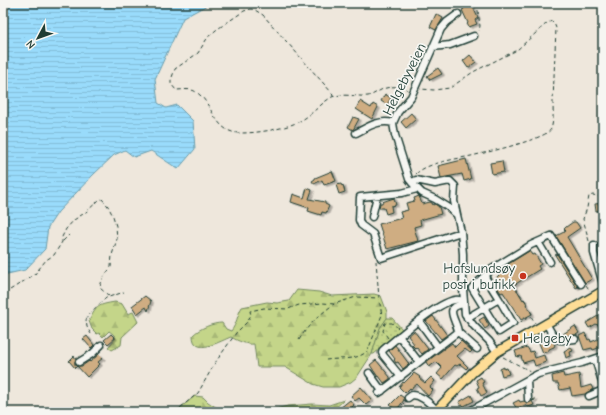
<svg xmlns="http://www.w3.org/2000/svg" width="606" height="415" viewBox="0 0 606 415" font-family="'Comic Neue',sans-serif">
  <defs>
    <pattern id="forest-firs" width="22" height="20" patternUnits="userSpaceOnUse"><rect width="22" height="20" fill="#c4d589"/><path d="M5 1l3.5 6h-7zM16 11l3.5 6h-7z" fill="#a8b877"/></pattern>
    <pattern id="park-dots" width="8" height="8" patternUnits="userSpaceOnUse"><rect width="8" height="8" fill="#c4d589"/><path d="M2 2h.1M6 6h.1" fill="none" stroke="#a8b877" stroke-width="1.8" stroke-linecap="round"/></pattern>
    <pattern id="water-rules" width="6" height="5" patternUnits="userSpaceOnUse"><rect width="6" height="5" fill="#99dbfb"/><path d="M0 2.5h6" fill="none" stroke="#83bdd8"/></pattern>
    <filter id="shadow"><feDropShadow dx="2.5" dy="1.5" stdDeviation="0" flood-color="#0004"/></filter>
  </defs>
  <rect width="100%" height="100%" fill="#eee7dc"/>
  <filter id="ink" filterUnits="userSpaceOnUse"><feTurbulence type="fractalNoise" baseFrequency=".025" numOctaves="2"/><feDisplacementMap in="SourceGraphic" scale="8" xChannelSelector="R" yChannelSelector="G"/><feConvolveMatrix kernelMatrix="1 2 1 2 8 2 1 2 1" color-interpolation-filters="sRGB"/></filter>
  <g filter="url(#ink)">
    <path fill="url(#forest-firs)" stroke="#72895e" d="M297 290 319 292 332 296 374 294 381 296 387 312V318L380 328 372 354 357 377 351 382 339 387H323L313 384 285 367H257L254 344C247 345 238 341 231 337 222 340 193 358 193 335 200 328 213 323 222 323L226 329 231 331C237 324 237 315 242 307L267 302 277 303 289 301Z
      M115 302 122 304 128 314 133 312 138 322 122 337 121 345 112 350 108 347 116 338 113 334 109 331 103 337 99 333 97 334 92 329 89 321C97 305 98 305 115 302Z
      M195 396 203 397 208 402 223 412H175Z
      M344 400 331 412H262L288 406 312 404 329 405Z"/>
    <path fill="url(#park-dots)" stroke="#72895e" d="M387 318H392L403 330 374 354H372L380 328Z"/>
    <path fill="url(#water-rules)" stroke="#689cab" d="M3 3H211L183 18 155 79 158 103 166 108 177 105 193 121 195 149 178 169 151 151 134 157 125 150 114 155 93 175 58 212 48 227 45 249 25 270 3 275Z"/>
    <path fill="#cfad82" stroke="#1f3d34" filter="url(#shadow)" d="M467 3H471L478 18 475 20 477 24 469 27 467 24 468 23 462 10 464 9 462 5Z
      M436 14 443 18 436 30 430 27Z
      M470 55 476 62 468 68 463 61Z
      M438 68 442 74 430 80 427 76Z
      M385 94 391 98 387 105 381 101Z
      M360 101 371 108 373 104 378 107 372 119 356 109Z
      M411 113 416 119 406 128 401 122Z
      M353 117 359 119 353 130 348 127Z
      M466 159 471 179 464 181 462 174 441 178 438 166Z
      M502 161 504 172 492 174 490 163Z
      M332 171 336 181 324 185 322 180 314 184 312 181 315 179V178Z
      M341 184 342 186 343 185 345 192 339 194 336 185Z
      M307 188 312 190 309 199 325 202V204L329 206 326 213 322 212 321 215 308 211 309 208 291 202 293 194 304 198Z
      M419 196 422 204 430 202 432 203 433 205 435 204 439 207 441 214 420 220 421 225 414 227 418 241 387 249 379 224 402 218 400 212 408 210 406 203 415 201 414 198Z
      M394 198 396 205 391 206 392 212 386 214 384 208H379L380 203H382V202Z
      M603 203V210L596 211 595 204Z
      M573 222H576L580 228 567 237 592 279 585 283 556 236 566 231 564 229 566 227Z
      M529 251 532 255 535 254 541 264 538 266 540 269 514 285 523 300 524 299 527 304H526L532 314 521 320 503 292 501 293 494 283 498 281 496 278 499 275 497 271Z
      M557 254 578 287 576 288 555 255Z
      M145 296 151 301 148 311 146 307 137 314 132 306Z
      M603 313V322L597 325 596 324 589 328 586 323Z
      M433 316 447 335 441 339 426 321Z
      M484 317 489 326 485 329 479 320Z
      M575 326 579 333 576 335 565 336 563 334Z
      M414 331 428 349 422 354 416 347 415 348 412 345 414 344 408 336Z
      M585 333 588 340 590 339 591 342 603 337V346L593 350 592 348 584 350 579 336Z
      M111 334 115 338 108 344 104 340Z
      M87 336 94 345 91 348 83 339Z
      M549 340H551L554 343 555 345 554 347 549 349V351L543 353 539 343Z
      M461 341 472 351 470 353 465 349 457 356 468 367 466 369 460 364 457 366 455 365 443 379 437 374 442 368 436 362 429 367 426 362 452 343 455 347Z
      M395 345 409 364 403 369 398 362 396 363 394 360 395 359 389 351Z
      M527 347 530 352 533 351 535 358 544 355 546 362 535 366 533 360 523 363 521 356 517 357 515 351Z
      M571 347 573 351 570 352 571 356 566 358 564 351Z
      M99 354 103 358 98 362 100 364 87 377 77 366 75 368 69 361 74 356 76 359 75 362V365L79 366H82L89 361 90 362Z
      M376 360 390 377V379L384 383 379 376 378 377 370 365Z
      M504 367V369L507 368 509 374 502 376 500 369Z
      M414 373 420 377 419 378 425 383 431 377 435 381 430 387 433 390 428 396 417 384 411 389 410 388 405 393 399 387 403 382 404 383Z
      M563 373 564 377 579 374 581 388 591 385 593 389 585 394 572 396 570 388 560 390 558 383H553L552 376Z
      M481 377 484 382 482 383 487 393 481 396 477 388 479 387 476 380Z
      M361 387 372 400 366 405 359 398 355 401 351 396Z
      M400 395 404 398V400L399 407 405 412H398L390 405Z
      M471 395 474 401 464 406 463 405 461 406 459 402Z
      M535 398V400L532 401 534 405 528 407 527 404 517 409 513 403 519 400 520 402 524 401 529 403Z
      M350 400 354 405 351 408 354 412H343L340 408Z"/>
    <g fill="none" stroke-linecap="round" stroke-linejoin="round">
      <defs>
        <path id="minor" d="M458 14 447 22 441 29 411 97 398 112 393 123 395 135 409 179 414 185 422 193 435 199 448 207 457 215 461 232 463 254V289L465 314 474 326 489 341 497 352
          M433 47 450 45 474 36
          M356 133C368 127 379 119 393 123
          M412 183 416 180 435 184 450 181 455 186 454 201 457 215
          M417 189 402 193 360 197 359 220 361 225 373 234 381 258 461 232
          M372 217 377 196
          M538 242 550 262
          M594 245V253L603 284
          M499 299 513 323 499 332 472 288 492 269 531 245 551 236 581 284
          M467 318 499 299 485 277
          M419 321 438 347
          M546 323C556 341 554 342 575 339
          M458 332 477 349
          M399 336 419 362
          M595 359 603 385
          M79 362 92 354 101 345
          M369 373 382 391
          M401 377 383 355 382 353 383 350C395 340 444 296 459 300 460 301 462 303 464 304
          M527 380 528 399
          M379 393 458 332C457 320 442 307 464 304
          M589 396 603 390
          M408 398 412 395C422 395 430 404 437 410
          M468 412 538 374 582 363 603 356"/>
        <path id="major" d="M435 412 472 373 497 352 603 291"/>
      </defs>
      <use href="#minor" stroke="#1f3d34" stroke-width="9"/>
      <use href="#major" stroke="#1f3d34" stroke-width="11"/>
      <path stroke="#1f3d34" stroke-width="1" stroke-dasharray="4 3" stroke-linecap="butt" d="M477 3 480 26 479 31
        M333 96 332 93 263 15 255 10 251 9 244 11 216 30 208 37 198 53 175 69 171 80V84L176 90C182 90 191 88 196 92 213 102 214 134 241 133 258 133 285 129 300 121 312 115 321 103 332 97 340 93 359 97 368 96 373 95 375 93 379 91 387 86 400 85 408 90
        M416 174C426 163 456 159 471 156 484 153 547 139 551 129 554 121 553 110 553 101 554 77 555 52 556 28L554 23 552 21 547 23 517 50 473 72 450 88 434 90 420 89
        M63 241 69 235
        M589 241 583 219 587 208 589 196 593 195 601 197
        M586 285 590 291
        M515 288 527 303V305L532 314 531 316
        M10 290 35 274 46 260 54 255 62 242V237L66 229 74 220 86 212 99 200 102 199 108 206 113 216 116 226 117 239 112 255 111 267C107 273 101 279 100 288L109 296
        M519 323 531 316 535 323
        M91 334 87 327 86 320 89 314 106 298 124 292
        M388 338 383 331 385 323H392L398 328
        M299 340C308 325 319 315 334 304
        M503 357 530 371
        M326 360C339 358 359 361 368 350L382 315 379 299
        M175 412 198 393 215 363 236 333 247 322 251 315 250 311 264 308 288 309 299 305 323 303 334 304 356 297 379 298 376 261
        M368 412C381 406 393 415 404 403"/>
      <use href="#minor" stroke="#f6f6f2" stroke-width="6"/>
      <use href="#major" stroke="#fedd96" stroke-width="8"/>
    </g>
  </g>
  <g fill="#c8321e" stroke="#f6f6f2" stroke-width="1.5">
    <circle cx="523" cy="276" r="4"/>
    <rect x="511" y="334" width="8" height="8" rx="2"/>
  </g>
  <g text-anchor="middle" stroke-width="3.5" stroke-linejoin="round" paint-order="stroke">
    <g font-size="14" fill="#1f3d34" stroke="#f6f6f2">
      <text transform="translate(404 79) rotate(-63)" y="5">Helgebyveien</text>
    </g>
    <g font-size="14" fill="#1f3d34" stroke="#f6f6f2" text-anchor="end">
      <text x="515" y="273">Hafslundsøy<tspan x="515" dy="16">post i butikk</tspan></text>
      <text x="523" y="343" text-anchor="start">Helgeby</text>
    </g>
  </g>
  <rect width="606" height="415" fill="none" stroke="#f6f6f2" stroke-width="16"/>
  <rect x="8" y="8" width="590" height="399" fill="none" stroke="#1f3d34" stroke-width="1.5" filter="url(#ink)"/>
  <g transform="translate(38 38) rotate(229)" stroke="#f6f6f2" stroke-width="3" paint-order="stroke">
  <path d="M0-3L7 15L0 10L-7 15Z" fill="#1f3d34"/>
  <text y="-6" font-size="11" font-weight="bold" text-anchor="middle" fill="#1f3d34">N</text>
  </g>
</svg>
